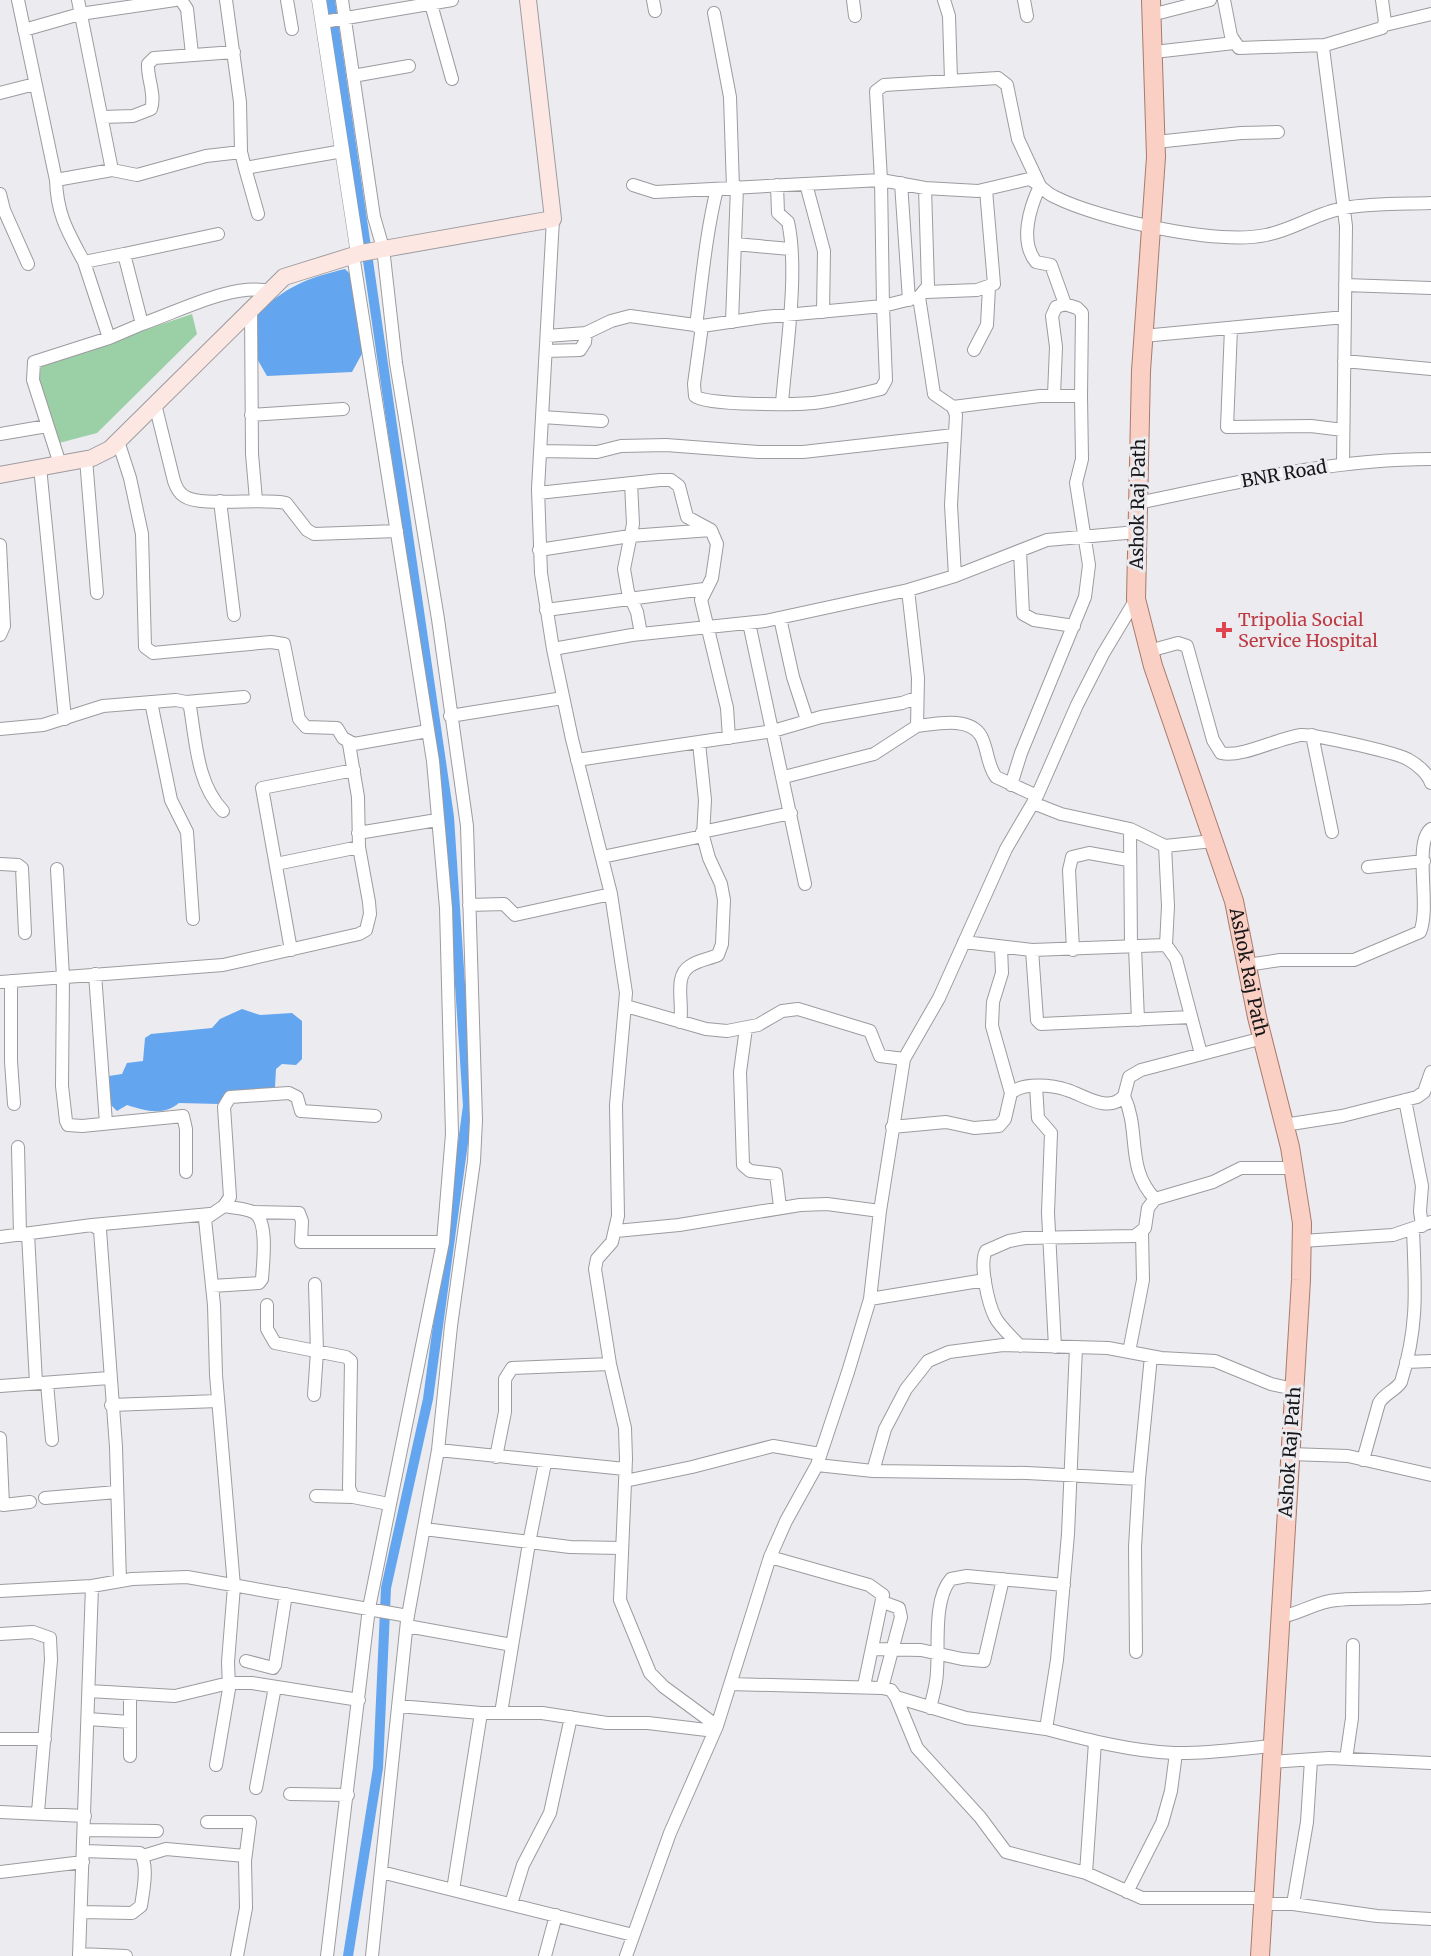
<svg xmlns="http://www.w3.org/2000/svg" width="1431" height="1956" viewBox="0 0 1431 1956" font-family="Merriweather,serif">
  <rect width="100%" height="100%" fill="#ecebef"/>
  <path fill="#9bd0a7" d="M192 314 197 334 97 433 59 443 39 383 41 365Z"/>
  <path fill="#63a5ee" d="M345 269 353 277 364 350 352 372 267 376 256 357 255 315C288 286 304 279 345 269Z
    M242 1009 260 1015 292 1013 302 1021V1059L296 1065 282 1064 276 1069 275 1087 250 1096 224 1094 220 1104 179 1103C164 1116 145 1111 127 1105L117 1111 109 1103V1076L122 1074 127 1063 143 1061 145 1038 151 1034 212 1028 220 1019Z"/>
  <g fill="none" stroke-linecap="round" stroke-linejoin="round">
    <path stroke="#63a5ee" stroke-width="10" d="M330 0 449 817 468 1106 428 1399 386 1588 378 1768 348 1956"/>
    <defs>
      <path id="minor" d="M18 0 56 180 112 170 137 175 206 156 241 152 245 168 343 151
        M78 0 112 170
        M181 0 187 9 192 54
        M226 0 240 102 241 152
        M287 0 292 29
        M342 0 374 217 383 248 396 363 438 619 467 826 476 1120 474 1161 451 1326 438 1450 407 1621 372 1956
        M653 0 655 11
        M853 0 855 16
        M944 0 949 16 951 80
        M1024 0 1027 16
        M1224 0 1231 36 1239 48 1325 45
        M431 4 452 79
        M714 13 730 97 733 188
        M1151 15 1210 0
        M323 22 452 0
        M1385 25 1431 14
        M24 30 80 14 175 0
        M1154 52 1234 43
        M353 76 409 66
        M0 93 35 84
        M102 117 133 116 151 109C156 95 147 78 148 64L154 58 234 52
        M1156 142 1241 133 1278 132
        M245 168 258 214
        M56 180C57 215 68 232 84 262
        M901 183 909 300
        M806 184 824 251 823 312
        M633 185 655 192 881 180 925 188 978 191 1029 179C1039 183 1045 193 1055 197 1101 220 1217 245 1266 235 1293 230 1316 213 1344 208 1372 203 1403 204 1431 203
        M777 185 778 213 788 222C799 271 786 352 782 403
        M0 194 4 210 28 264
        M553 219 538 489 541 573 553 649 572 739 611 894 626 993 616 1105 618 1216 612 1242 597 1259 595 1269 610 1364 625 1428 626 1459 620 1600 650 1673 664 1687 717 1726
        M218 234 124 254 142 324C180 311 231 283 270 291
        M735 244 790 249
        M1345 285 1431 288
        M926 292 977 290 994 284 986 190
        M919 297 934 394 953 407 956 415 951 505 955 576
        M251 309 252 454 256 500
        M732 322 737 187
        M696 326C702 280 706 233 717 189
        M702 326 694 384 695 396C706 406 803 405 821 402 841 399 861 394 881 389L886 380 883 306 919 297 928 286 925 188
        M1231 328 1227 427 1311 426 1343 430
        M547 336 586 333 611 321 630 316 702 326 764 317 883 306 881 180 876 91 884 85 998 78 1007 85 1018 139 1040 186C1030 207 1019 241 1036 262L1051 265 1065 304 1077 308 1082 313 1081 396H1040L953 407
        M1143 336 1345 317
        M109 338 84 262 124 254
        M974 350 987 325 989 287
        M546 351 580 350 585 342 586 333
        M1344 361 1431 369
        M1054 395 1056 347 1052 316 1056 307 1065 304
        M155 404 174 481C176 487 179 493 184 496 201 508 260 497 286 503L307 530 314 534 397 531
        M251 415 343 409
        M542 417 602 421
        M0 434 47 426
        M118 441 130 478 142 534 145 647 153 653 271 642 284 644 299 719 306 727 337 728 343 738 354 744 428 731
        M540 451 597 452 621 446 666 445 758 452H803L954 435
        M86 459 97 593
        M60 464 33 380 34 362 109 338 142 324
        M1343 464 1346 226 1323 48 1325 45 1382 28 1385 22 1382 0
        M40 467 65 719
        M631 483 633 524 624 569 628 592 637 612 641 634
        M538 493 660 480H671L679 486 687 517 711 530 717 544 712 578 701 600 727 708 729 738
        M220 501 234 615
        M1138 503C1235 483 1331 459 1431 459
        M0 545 4 626 0 635
        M539 550 630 536 711 530
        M1020 551 1023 614 1034 620 1074 626
        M546 610 704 589
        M780 618 793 677 807 720
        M749 623 805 884
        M553 649 632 635 765 621 908 590 955 576 1047 540 1137 532
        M1149 651 1178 643 1187 646 1213 740 1221 753C1242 758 1278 738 1301 735 1314 734 1399 753 1409 760 1418 765 1428 774 1431 783
        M151 702 171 800 187 832 193 919
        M186 702 244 697
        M450 716 563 698
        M917 726C936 724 969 716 981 736 988 749 987 765 996 777L1037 796
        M0 729 43 725 103 706 176 700 186 702 190 707C196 742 197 784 223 811
        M1312 735 1332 832
        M577 760 773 731 821 717 902 703 916 698
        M784 777 874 754 917 726 918 678 908 590
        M1011 785 1021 753 1085 597 1089 565 1076 483 1082 459 1081 396
        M1033 803 1061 814 1130 829 1165 846 1213 841
        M1130 829 1131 947
        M702 832 791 813
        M358 833 437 820
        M1165 846 1168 906 1166 945
        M602 857 703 836
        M0 864 18 865 22 868 25 933
        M276 864 359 847
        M1368 867 1424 861
        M57 869 63 977 62 1086 66 1121 68 1125 82 1126 183 1116 186 1129V1172
        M469 905 504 904 515 915 611 894
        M964 942 1032 950 1166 945 1176 959 1201 1054
        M1001 947 1002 973 993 1002 992 1026 1011 1093
        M1135 947 1138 1020
        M291 950 262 788 354 770
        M1032 950 1037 1020 1041 1024 1191 1017
        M1073 950 1069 870 1072 857 1089 853 1128 860
        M1247 965 1280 960H1354L1420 932C1431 907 1413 842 1431 829
        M95 974 106 1123
        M11 981V1061L14 1104
        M0 982 223 965 359 934 366 930 370 914 369 902 359 847 358 797 349 744
        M626 1006 706 1029 727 1031 758 1025 782 1011 798 1009 870 1031 880 1056 904 1059
        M680 1022C684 1005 673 976 690 966 698 960 709 959 718 955L722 944 724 900 721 884 709 858 703 836 705 800 699 743
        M746 1028 740 1072 743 1165 750 1171 776 1174 780 1207
        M1036 1086 1038 1118 1051 1133 1048 1213 1055 1347
        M1124 1096C1141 1133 1125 1167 1155 1199
        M1405 1100 1422 1186 1420 1211 1422 1226
        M1284 1125 1342 1116 1417 1097 1424 1092 1431 1072
        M892 1127 946 1122 974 1128 999 1126 1005 1119 1011 1093C1023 1082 1053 1085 1067 1090 1084 1095 1108 1114 1124 1096L1129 1077 1141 1070 1263 1038
        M18 1147 20 1235
        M254 1212 299 1213 302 1221 301 1242H443
        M92 1225 210 1214
        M616 1231 679 1225 800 1205 827 1204 880 1211
        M28 1234 36 1383
        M0 1237 92 1225 100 1230 116 1447 120 1581
        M1302 1241 1393 1235 1431 1222
        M212 1286 259 1283 262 1279C263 1263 269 1219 253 1212 244 1208 233 1208 224 1206
        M870 1299 985 1280
        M267 1305V1329L275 1343 346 1357 351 1361 349 1488 353 1497 389 1504
        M1020 1346C1012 1337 1000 1327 995 1317 988 1303 979 1264 986 1251L1009 1241 1025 1238 1135 1236 1145 1228 1148 1208 1155 1199 1213 1182 1241 1168H1293
        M1129 1352 1143 1280 1142 1232
        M1406 1362 1431 1361
        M47 1383 52 1440
        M0 1386 109 1378
        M314 1395 317 1352 315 1284
        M111 1405 218 1401
        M0 1438 3 1505 30 1502
        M438 1450 625 1469
        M1290 1454 1348 1456 1431 1475
        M496 1457 505 1412V1379L512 1368 610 1364
        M1363 1460 1379 1403C1385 1393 1395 1391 1401 1382 1419 1325 1415 1286 1413 1229
        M817 1465 873 1471 1027 1473 1139 1479 1151 1356
        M873 1471 885 1429 906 1389 928 1361 949 1352 1003 1345 1108 1348 1161 1358 1215 1361 1271 1384 1294 1389
        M625 1481 692 1467 773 1446 820 1454
        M316 1496 353 1497
        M45 1498 117 1492
        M424 1529 570 1547 621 1548
        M770 1557 869 1585 883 1595 864 1686
        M0 1591 92 1586 132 1579 187 1577 408 1616
        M1280 1617C1300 1614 1317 1601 1337 1600 1369 1597 1400 1600 1431 1597
        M407 1626 512 1645
        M0 1634 33 1632 50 1638 51 1660 38 1812
        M873 1649 921 1650 962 1659 984 1661 1003 1579
        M1136 1652 1135 1547 1139 1479
        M246 1661 273 1668 275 1665 286 1594
        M730 1684 882 1688 891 1690 896 1697 966 1718 1046 1729 1057 1660 1068 1534 1076 1347
        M882 1688 901 1617 899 1608 883 1602
        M89 1691 175 1696 229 1683H252L359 1700
        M896 1697 917 1748 980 1817 1006 1852 1086 1873 1142 1898H1262
        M398 1706 481 1713
        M930 1708C933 1696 937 1683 937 1671 939 1646 933 1599 951 1579L967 1576 1064 1585
        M501 1713 529 1543 545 1463
        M88 1719 130 1722
        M1046 1729C1088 1740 1130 1751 1174 1753 1206 1754 1239 1749 1272 1746
        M0 1739H45
        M130 1756V1694
        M1346 1759 1352 1718 1353 1645
        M1270 1762 1329 1758 1431 1763
        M216 1765 229 1689 228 1662 234 1586 216 1375 214 1305 205 1219 224 1206 230 1197 224 1107 230 1097 289 1093 297 1097 301 1111 375 1116
        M256 1788 275 1687
        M290 1794 348 1795
        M0 1812 85 1816
        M207 1822H250L245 1861 246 1908 237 1956
        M85 1830 157 1831
        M143 1856 166 1849 245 1856
        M0 1872 83 1862
        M381 1872 633 1935
        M1086 1873 1095 1742
        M453 1890 481 1713H542L607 1723H648L715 1731
        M1127 1892 1162 1823 1171 1791 1176 1753
        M511 1904 523 1865 550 1813 571 1717
        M1262 1904H1293L1377 1916 1431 1919
        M1293 1904 1307 1822 1311 1760
        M81 1912 132 1913 141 1906C143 1892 149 1865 140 1853L84 1851
        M79 1954 126 1956
        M79 1956 92 1586
        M327 1956 369 1608 443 1242 452 1134 446 908 433 761 353 255
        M545 1956 556 1915
        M626 1956 670 1833 717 1726 770 1557 786 1521 817 1465 848 1372 870 1299 880 1211 904 1059 939 998 1006 849 1037 796 1077 705 1103 654 1136 599"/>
      <path id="tertiary" d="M319 0 358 254"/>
      <path id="secondary" d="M0 475 92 458 110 449 284 277 361 253 553 219 528 0"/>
      <g id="primary">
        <path id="s1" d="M1151 0 1156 157 1141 371 1136 599 1153 666 1234 901 1257 1017 1290 1147 1302 1223 1301 1280 1260 1956"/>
      </g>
    </defs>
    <use href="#minor" stroke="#9c9b9f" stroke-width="14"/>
    <use href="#tertiary" stroke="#9c9b9f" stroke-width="15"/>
    <use href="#secondary" stroke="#9c9b9f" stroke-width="18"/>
    <use href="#primary" stroke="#a97a6e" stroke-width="20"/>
    <use href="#minor" stroke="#fff" stroke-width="12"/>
    <use href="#tertiary" stroke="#fff" stroke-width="14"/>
    <use href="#secondary" stroke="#fde7e2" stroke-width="16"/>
    <use href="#primary" stroke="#fad0c4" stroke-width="18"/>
  </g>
  <path fill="#e0444e" stroke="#ecebef" stroke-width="2" d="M1221 621h6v6h6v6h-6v6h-6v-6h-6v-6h6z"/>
  <g text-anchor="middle" stroke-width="6" stroke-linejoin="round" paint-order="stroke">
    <g font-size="18" fill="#171618" stroke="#ecebef">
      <text transform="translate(1284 474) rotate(-10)" y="6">BNR Road</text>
      <text transform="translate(1138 504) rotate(-89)" y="6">Ashok Raj Path</text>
      <text dy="6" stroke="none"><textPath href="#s1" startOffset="990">Ashok Raj Path</textPath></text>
      <text transform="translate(1290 1452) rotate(-86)" y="6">Ashok Raj Path</text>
    </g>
    <g font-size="18" fill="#be3a42" stroke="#ecebef" text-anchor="start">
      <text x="1238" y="626">Tripolia Social<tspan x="1238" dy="21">Service Hospital</tspan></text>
    </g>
  </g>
</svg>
